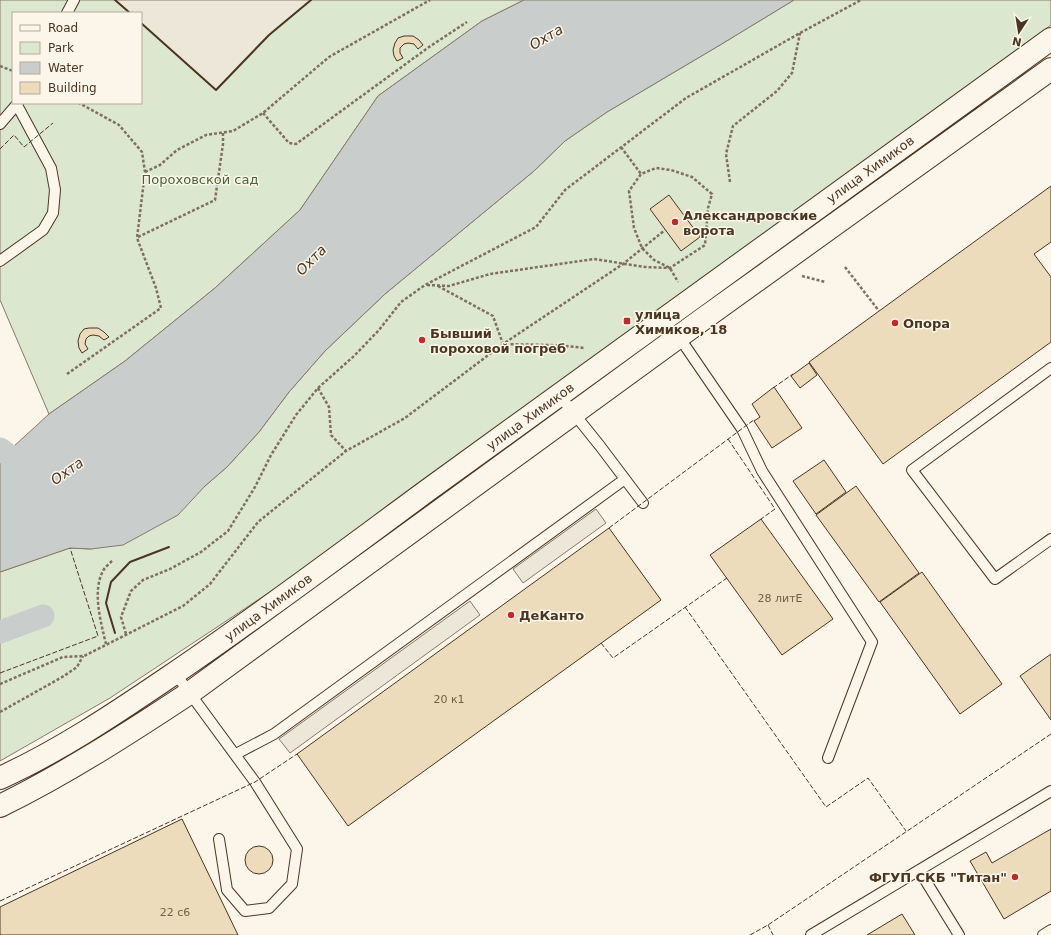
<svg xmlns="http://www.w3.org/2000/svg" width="1051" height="935" viewBox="0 0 1051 935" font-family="'DejaVu Sans',sans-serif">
  <rect width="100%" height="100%" fill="#fbf6e9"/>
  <path fill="#dce7d0" stroke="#887966" d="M0 0H115L130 13H13V103H141V23L216 90 269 35 311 0H524L482 21 378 96 300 210 215 288 125 361 49 414 0 300Z
    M794 0H1051V25L279 586 110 698 0 761V572L70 548 91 549 205 486 227 467 259 432 289 392 325 351 385 294 534 171 565 141 607 112 720 45Z"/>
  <path fill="#ede7d9" stroke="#887966" d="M115 0H311L269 35 216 90 141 23V13H130Z
    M596 509 606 523 523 583 513 569Z
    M470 601 480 615 290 753 279 739Z"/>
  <path fill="#c9cecd" stroke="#887966" d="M524 0H794L720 45 607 112 565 141 534 171 385 294 325 351 289 392 259 432 227 467 205 486 178 515 123 545 91 549 70 548 0 572V459L49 414 125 361 215 288 300 210 378 96 482 21Z"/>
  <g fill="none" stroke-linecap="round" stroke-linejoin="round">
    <path stroke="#c9cecd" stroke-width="23" d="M0 449 31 471
      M0 632 43 616"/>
  </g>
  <path fill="#ecdcbc" stroke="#4a3520" d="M404 36H413L419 40 423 45 418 49 414 44 408 43 404 44 400 48V53L403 58 397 61 394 56 393 50 395 43 398 38Z
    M1051 186V242L1034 254 1051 277V342L883 464 809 362Z
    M669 195 700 237 681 251 650 209Z
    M89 328H98L104 332 109 337 104 340 99 336 93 335 89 336 86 339 85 344 88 349 82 353 79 348 78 341 80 334 84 329Z
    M809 363 817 375 800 388 791 376Z
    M774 387 802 428 772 448 754 421 760 417 752 404Z
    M824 460 846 492 816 514 793 481Z
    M856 486 919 573 879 602 816 515Z
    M761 519 833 619 782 655 710 555Z
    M609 528 661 600 348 826 297 754Z
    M922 572 1002 684 960 714 880 602Z
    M1051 654V720L1020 676Z
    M182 819 238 935H0V907Z
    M1051 829V891L1004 919 970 861 986 852 992 863Z
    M245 860a14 14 0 1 1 28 0a14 14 0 1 1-28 0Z
    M902 914 915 935H867Z"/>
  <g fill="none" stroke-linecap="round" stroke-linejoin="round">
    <defs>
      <path id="service" d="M67 13 74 0
        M0 124 18 103
        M0 261 43 230 53 213 55 190 51 168 17 105
        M679 337 742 429 762 471 872 642 828 758
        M1051 368 912 470 995 579 1051 539
        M559 395 600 446 643 503
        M175 673 255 782 297 849 292 884 269 908 245 911 227 890 219 839
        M236 754 274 734 625 479
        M919 870 959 935
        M811 935 1051 791
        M1043 935 1051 930"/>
      <path id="tertiary" d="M0 778C59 751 113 715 166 679 255 619 341 554 428 490 635 339 843 189 1051 39
        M0 806C67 773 129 733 191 692L703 319 1051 69"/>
    </defs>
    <use href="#service" stroke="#4a3520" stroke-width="12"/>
    <use href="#tertiary" stroke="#4a3520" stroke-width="24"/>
    <path stroke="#7f6f5c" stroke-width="2.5" stroke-dasharray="3 2" stroke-linecap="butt" d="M0 66 13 71
      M263 113 289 143 296 144 429 47 467 22
      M621 147 641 174
      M145 172 160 165 177 150 206 135 233 131 263 113 329 57 430 0
      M730 182 726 154 733 126 777 91 792 73 800 33
      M138 237 215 200 223 144V132
      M845 267 879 311
      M802 276 825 282
      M427 285 449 286 490 274 594 259 645 267 670 268 705 245 708 208 712 194 692 177 671 170 656 168 641 174 629 191 634 228 642 248 654 260 670 268 678 282
      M438 286 493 316 503 344C530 345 557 344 584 348
      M67 374 161 308 156 288 137 238 145 172 142 152 119 125 79 103
      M318 388 329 407 331 435 346 451
      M126 634 121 617 131 591 143 580 170 569 201 552 228 531 255 487 271 455 296 415 318 388 354 356 379 330 401 302 425 285 536 227 565 190 686 98 800 33 861 0
      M106 644C101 623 92 591 103 571 105 567 110 563 113 560
      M0 684 63 657 84 656 183 606 210 584 258 522 346 451 405 418 503 344 623 264 665 230
      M0 712 64 676 77 667 83 656"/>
    <use href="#service" stroke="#fbf6e9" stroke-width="10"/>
    <use href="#tertiary" stroke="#fbf6e9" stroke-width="22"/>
    <path stroke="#4a3520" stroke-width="1" stroke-dasharray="5 2" stroke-linecap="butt" d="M0 149 14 135 24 147 53 123
      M773 388 793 374
      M728 439 775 509 761 519
      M609 528 755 419
      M685 607 826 807 868 778 906 831
      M601 643 613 658 727 578
      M0 673 98 636 70 548
      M0 901 255 782 297 754
      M768 925 773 935
      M750 935 768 925 1051 734"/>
    <path stroke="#4a3520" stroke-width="2" d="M115 0 130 13
      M141 23 216 90 269 35 311 0
      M115 633 106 603 111 582 130 562 169 547"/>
  </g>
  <g fill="#c62828" stroke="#fbf6e9" stroke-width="1.5">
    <circle cx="675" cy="222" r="4"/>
    <rect x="623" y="317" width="8" height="8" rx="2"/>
    <circle cx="895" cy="323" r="4"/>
    <circle cx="422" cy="340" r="4"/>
    <circle cx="511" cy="615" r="4"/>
    <circle cx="1015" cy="877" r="4"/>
  </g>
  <g text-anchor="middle" stroke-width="3" stroke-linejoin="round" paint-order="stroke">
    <g font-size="11" fill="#725f47">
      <text x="780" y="602">28 литЕ</text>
      <text x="449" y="703">20 к1</text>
      <text x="175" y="916">22 с6</text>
    </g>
    <g font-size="13" fill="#4a3520" stroke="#fbf6e9">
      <text transform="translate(870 169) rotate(-36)" y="5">улица Химиков</text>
      <text transform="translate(530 416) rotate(-36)" y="5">улица Химиков</text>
      <text transform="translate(268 607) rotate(-36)" y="5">улица Химиков</text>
    </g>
    <g font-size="13" fill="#436837" stroke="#fbf6e9">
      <text x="200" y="184">Пороховской сад</text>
    </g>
    <g font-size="13" font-weight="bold" fill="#4a3520" stroke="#fbf6e9" text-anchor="start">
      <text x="683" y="220">Александровские<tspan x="683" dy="15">ворота</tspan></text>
      <text x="635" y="319">улица<tspan x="635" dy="15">Химиков, 18</tspan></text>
      <text x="903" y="328">Опора</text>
      <text x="430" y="338">Бывший<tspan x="430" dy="15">пороховой погреб</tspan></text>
      <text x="519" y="620">ДеКанто</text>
      <text x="1007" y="882" text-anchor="end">ФГУП СКБ "Титан"</text>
    </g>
    <g font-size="14" font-style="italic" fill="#4a3520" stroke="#fbf6e9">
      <text transform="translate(546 37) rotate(-30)" y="5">Охта</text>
      <text transform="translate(311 260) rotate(-45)" y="5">Охта</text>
      <text transform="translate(67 471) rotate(-35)" y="5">Охта</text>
    </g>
  </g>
  <rect x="12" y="12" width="130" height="92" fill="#fbf6e9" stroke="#b4a999"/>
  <rect x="20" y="25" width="20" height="6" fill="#fbf6e9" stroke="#b4a999"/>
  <text x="48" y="32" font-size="12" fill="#4a3520">Road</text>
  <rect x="20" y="42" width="20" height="12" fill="#dce7d0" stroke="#b4a999"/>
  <text x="48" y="52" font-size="12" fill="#4a3520">Park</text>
  <rect x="20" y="62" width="20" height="12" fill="#c9cecd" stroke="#b4a999"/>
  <text x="48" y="72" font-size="12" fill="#4a3520">Water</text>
  <rect x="20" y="82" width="20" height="12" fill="#ecdcbc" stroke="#b4a999"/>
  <text x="48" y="92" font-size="12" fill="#4a3520">Building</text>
  <g transform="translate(1019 32) rotate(192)" stroke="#fbf6e9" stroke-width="3" paint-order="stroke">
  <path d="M0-3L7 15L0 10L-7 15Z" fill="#4a3520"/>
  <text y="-6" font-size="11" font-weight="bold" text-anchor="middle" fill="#4a3520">N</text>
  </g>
</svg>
